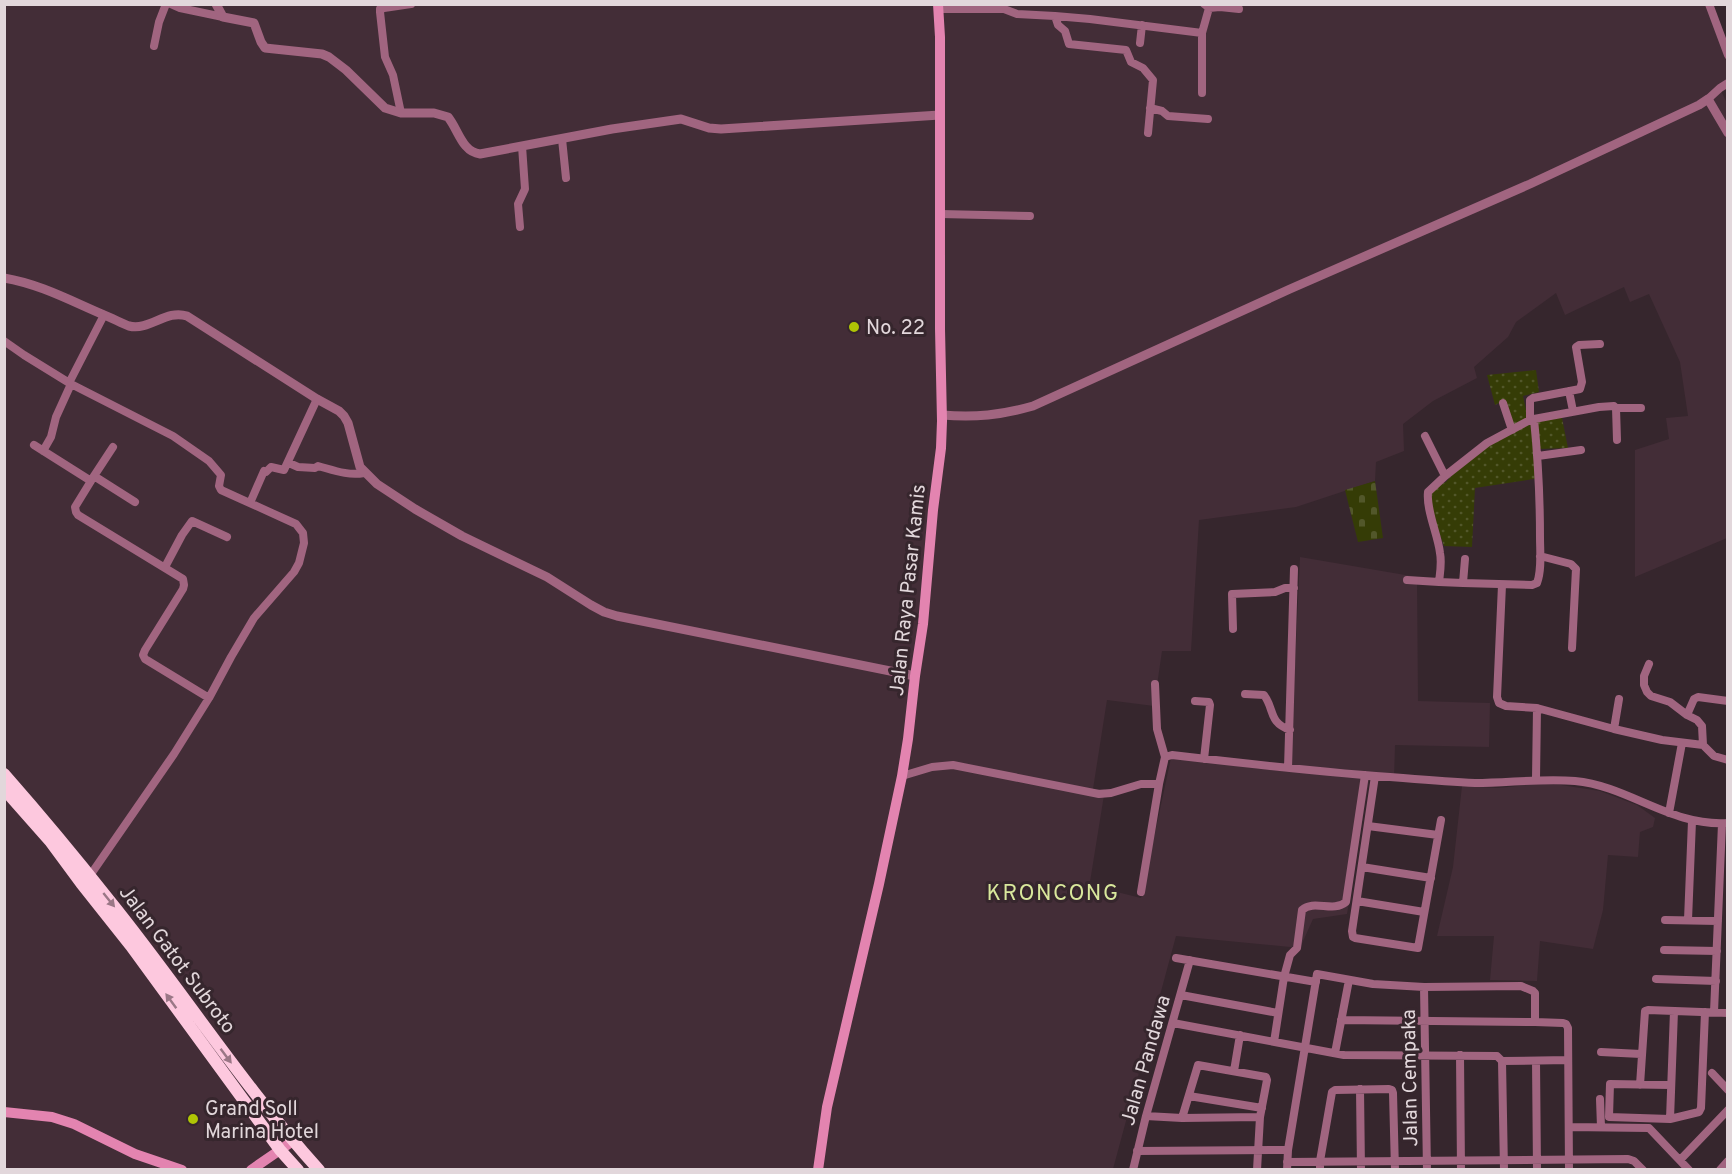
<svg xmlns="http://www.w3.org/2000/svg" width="1732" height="1174" viewBox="0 0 1732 1174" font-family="Overpass,sans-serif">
  <defs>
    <pattern id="grass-dots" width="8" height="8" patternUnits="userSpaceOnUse" patternTransform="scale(1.5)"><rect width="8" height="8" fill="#353c06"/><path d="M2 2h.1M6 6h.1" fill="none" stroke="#52572a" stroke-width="1.8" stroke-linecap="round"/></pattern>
    <pattern id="cemetery-stones" width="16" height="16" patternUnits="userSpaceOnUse" patternTransform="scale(1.5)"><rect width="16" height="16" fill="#353c06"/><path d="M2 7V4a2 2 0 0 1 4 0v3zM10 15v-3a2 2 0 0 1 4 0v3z" fill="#52572a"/></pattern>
  </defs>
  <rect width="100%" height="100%" fill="#36262d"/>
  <path fill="#432d37" d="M5 5H1709L1728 59 1727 83 1719 87 1728 105 1727 538 1635 577V450L1669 439 1666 418 1688 416 1680 362 1649 294 1630 302 1624 287 1565 315 1556 293 1516 322 1508 337 1474 367 1477 378 1433 401 1403 424 1404 451 1376 462 1375 481 1296 507 1199 520 1191 651H1162L1154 706 1107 700 1093 789H1105L1089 888 1109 890 1141 898 1171 758 1290 772 1300 557 1417 577 1418 701 1490 703 1489 747 1395 745 1394 779 1369 781 1347 914 1313 919 1300 948 1176 936 1113 1169 5 1170Z
    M1548 783 1600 791 1637 805 1655 818 1653 827 1640 832 1638 857 1608 855 1603 910 1593 949 1540 941 1537 981 1490 980 1494 936H1437L1453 867 1462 786 1497 788Z"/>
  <path fill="url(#grass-dots)" d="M1536 370 1539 392 1523 396 1528 419 1561 413 1568 448 1539 449 1541 478 1475 488 1472 547 1444 546 1425 492 1446 482 1467 458 1512 425 1505 400 1495 405 1487 375Z"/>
  <path fill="url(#cemetery-stones)" d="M1375 481 1383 538 1358 542 1345 490Z"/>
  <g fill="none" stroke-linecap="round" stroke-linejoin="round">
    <path stroke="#a16580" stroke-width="8" d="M171 4 180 8 223 17
      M1709 4 1728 55
      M1209 8 1220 7 1239 9
      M938 9H1004L1017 14 1055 16 1058 25 1065 31 1069 44 1126 50 1131 62 1143 68 1153 80 1148 133
      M1055 16 1090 19 1202 33
      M1140 43 1142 25
      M154 46 159 22 166 4
      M1202 93V33L1209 8 1204 4
      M1708 99 1720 88 1728 83
      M1150 108 1162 111 1168 116 1208 119
      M401 113 393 75 385 57 380 12V9L384 8 411 4
      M562 139 566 178
      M940 214 1030 216
      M520 227 518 204 525 189 522 146
      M4 341 24 355 71 384 173 436 209 461 221 475 219 486 221 490 296 524 303 533 304 543 299 563 294 572 254 618 231 657 209 698 174 754 89 877
      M69 383 104 315
      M1569 391 1573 411
      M1503 403 1512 430
      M1616 408H1641
      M1534 419 1599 407 1614 406 1616 408 1617 440
      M1425 436 1445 476
      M34 445 91 481 75 507 76 512 78 515 183 579 184 585 183 589 145 650 143 655 145 659 209 698
      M43 451 51 437 56 417 71 384
      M1538 456 1581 450
      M289 463 298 467 315 468 318 466C333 470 348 476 364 473
      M94 476 135 502
      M92 479 113 447
      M250 503 264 471 266 472 271 467 284 470 317 399
      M1540 556 1571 564 1576 569 1572 648
      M1465 559 1463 583 1532 585 1537 583C1542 570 1540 551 1540 537 1540 497 1538 459 1534 419L1530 420V400L1533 398 1580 389 1582 382 1576 347 1579 345 1600 344
      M165 567 182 535 192 521 227 537
      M1407 580 1439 582
      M1463 583 1439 582C1440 573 1442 563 1440 553 1438 535 1426 510 1428 492L1445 476 1487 443 1530 420
      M1502 585 1497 697 1499 703 1506 706 1537 708 1614 729 1662 740 1703 745 1714 756 1728 760
      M1233 629 1232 594 1275 592 1285 588H1294
      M1649 664 1644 676V685L1647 692 1651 696 1670 702 1687 715 1697 720 1702 726 1703 745
      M1155 684 1157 729 1165 757
      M1245 694 1264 695C1275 710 1268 722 1290 730
      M1195 701 1209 702 1210 705 1204 759
      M1687 715 1694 699 1698 697 1728 701
      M1614 729 1619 699
      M1288 768 1294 569
      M902 776 932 767 953 765 1099 794 1111 793 1141 784H1159L1165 757 1172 755C1249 764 1326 773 1403 778 1427 780 1451 782 1475 783 1509 783 1542 778 1575 781 1629 786 1671 827 1728 823
      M1375 776 1352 931 1353 937 1355 938 1418 948 1441 820
      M1536 779 1537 708
      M1669 813 1682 743
      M1368 826 1438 835
      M1362 867 1431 878
      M1141 892 1159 784
      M1357 901 1424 912
      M1665 920 1718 921
      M1688 920 1692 821
      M1664 950 1717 951
      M1176 958 1316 982
      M1656 979 1716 981
      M1424 987 1427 1170
      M1181 995 1278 1013
      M1714 1012 1722 824
      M1341 1020 1535 1022 1563 1023 1566 1024 1568 1028 1569 1170
      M1173 1023 1344 1055 1497 1056 1502 1061 1504 1170
      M1274 1042 1284 977 1290 955 1297 948 1302 910C1314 899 1333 913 1346 902L1365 775
      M1601 1052 1641 1054
      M1335 1053 1349 980
      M1460 1055 1461 1170
      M1502 1061 1568 1060
      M1536 1061 1537 1170
      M1234 1071 1240 1035
      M1712 1073 1728 1090
      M1640 1085 1645 1011 1648 1010 1728 1013
      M1670 1085 1610 1084 1609 1117 1670 1119 1699 1112 1701 1108 1705 1012
      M1360 1089 1361 1170
      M1189 1096 1262 1108
      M1600 1099 1601 1127
      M1146 1116 1182 1118 1260 1117
      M1182 1118 1198 1065 1266 1077 1267 1080 1260 1117 1257 1170
      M1670 1119 1674 1011
      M1569 1127 1649 1128 1689 1170
      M1137 1151 1288 1150
      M1680 1160 1728 1110
      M1287 1162 1628 1159 1634 1161 1643 1170
      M1133 1170 1146 1116 1190 960
      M1287 1170 1288 1150 1317 974 1373 984 1424 987 1521 986 1533 991 1535 993V1022
      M1320 1170V1161L1332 1092 1335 1090 1389 1089 1392 1090 1393 1093 1395 1170
      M1720 1170 1728 1161"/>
    <path stroke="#a16580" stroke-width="9" d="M216 4 223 17 254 23 261 42 265 48 322 54 329 57 346 70 385 108 401 113H434L448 117C458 129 462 152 480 154L612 129 681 119 709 128 721 129 940 115
      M4 278C40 284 71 301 104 315 112 318 121 323 129 326 150 331 166 309 187 316L317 399 339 411 344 416 348 423 360 467 377 484 415 509 462 536 547 577 591 605 604 612 617 616 915 676
      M942 415C975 418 1001 415 1033 406L1290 289 1530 184 1699 105 1708 99 1728 133"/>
    <path stroke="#e384b0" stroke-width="10" d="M4 1112 52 1117 74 1124 135 1154 182 1170
      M251 1170 293 1141
      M818 1170 827 1107 879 884 902 776 908 739 915 676 923 624 933 510 941 448 942 421 940 329V37L938 4"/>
    <path stroke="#fdc8de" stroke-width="12" d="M4 774C40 815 75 857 109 900 181 989 242 1085 319 1170
      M4 789 50 841 81 883 131 946 280 1150 298 1170"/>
  </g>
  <defs><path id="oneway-solid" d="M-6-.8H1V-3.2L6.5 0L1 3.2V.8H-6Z" transform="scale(1.5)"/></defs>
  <g fill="#9a7786">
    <use href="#oneway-solid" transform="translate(109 900) rotate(51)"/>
    <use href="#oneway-solid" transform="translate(171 1001) rotate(-126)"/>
    <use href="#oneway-solid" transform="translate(226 1056) rotate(53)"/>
  </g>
  <g fill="#afc505" stroke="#36262d" stroke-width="2">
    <circle cx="854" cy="327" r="6"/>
    <circle cx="193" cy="1119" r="6"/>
  </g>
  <g text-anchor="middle" stroke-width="6" stroke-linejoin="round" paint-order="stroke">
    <g font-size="20" fill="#e2d7db" stroke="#36262d" text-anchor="start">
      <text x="866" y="334">No. 22</text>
      <text x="205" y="1115">Grand Soll<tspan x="205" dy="23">Marina Hotel</tspan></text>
    </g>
    <g font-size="20" fill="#e2d7db" stroke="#36262d">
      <text transform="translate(907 590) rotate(-84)" y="7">Jalan Raya Pasar Kamis</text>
      <text transform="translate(178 959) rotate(53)" y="7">Jalan Gatot Subroto</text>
      <text transform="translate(1145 1060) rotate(-74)" y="7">Jalan Pandawa</text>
      <text transform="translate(1409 1078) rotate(-91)" y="7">Jalan Cempaka</text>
    </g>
    <g font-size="22" letter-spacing="1.5" fill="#d9e89c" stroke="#36262d">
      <text x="1053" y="900">KRONCONG</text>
    </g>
  </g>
  <rect width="1732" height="1174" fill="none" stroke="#e2d7db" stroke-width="12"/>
</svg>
